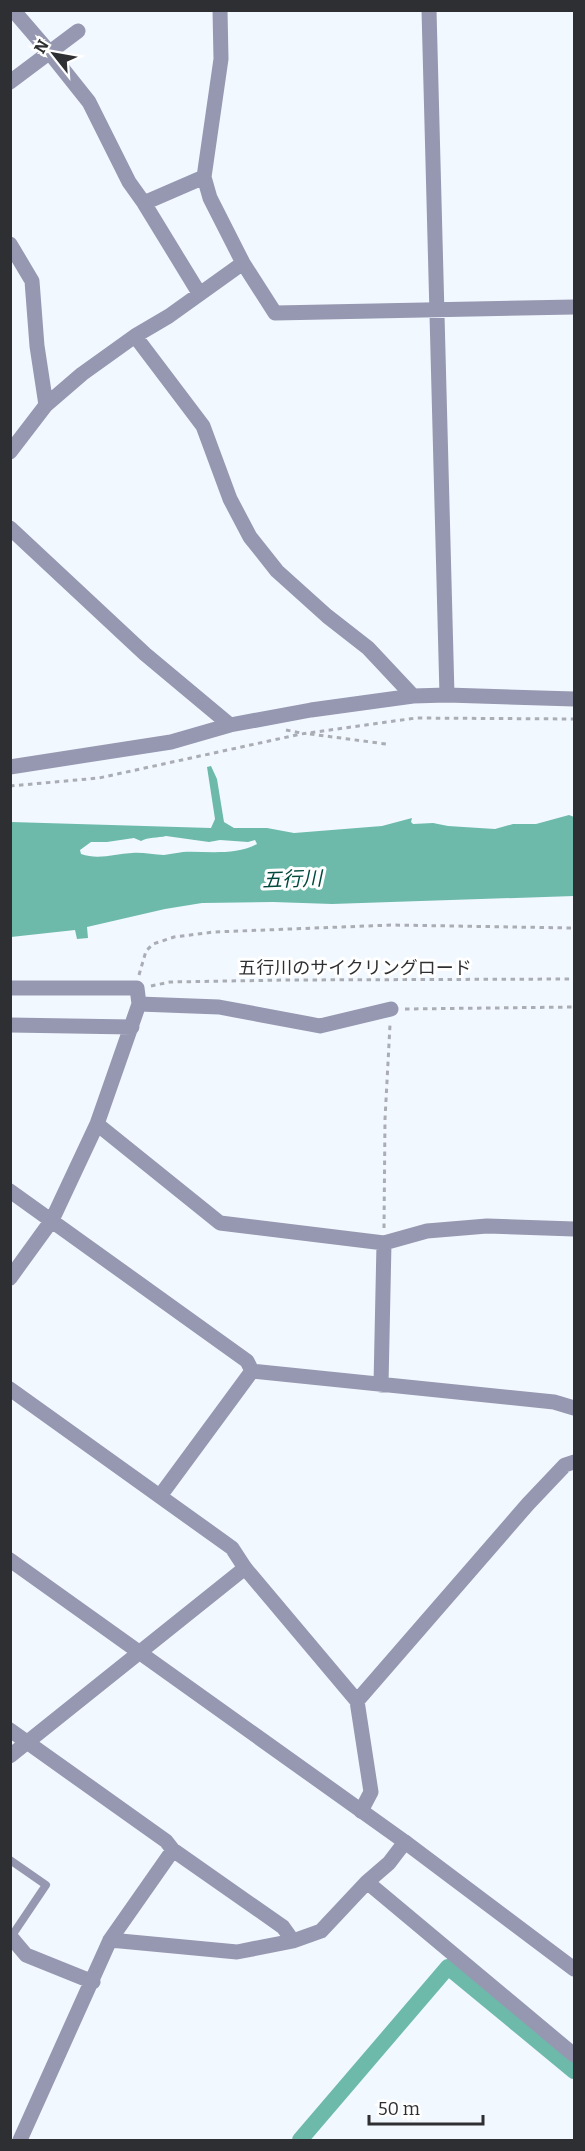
<svg xmlns="http://www.w3.org/2000/svg" width="585" height="2151" viewBox="0 0 585 2151" font-family="Bitter,'Noto Sans JP',serif">
  <rect width="100%" height="100%" fill="#f2f8ff"/>
  <path fill="#6dbaaa" fill-rule="evenodd" d="M211 766 217 779 224 822 234 828H267L294 833 382 826 412 818 411 822 413 824 433 823 448 826 495 829 513 824H536L569 815 574 817V896L332 904 273 902 202 903 165 909 87 927 88 938 77 939 75 930 11 937V822L211 828 215 819 207 767ZM166 836 209 842 220 840 248 842 255 840 257 844C235 856 207 851 183 852 177 853 170 854 164 855 153 855 143 852 132 853 115 854 98 860 81 854L80 850 91 842H107L134 838 141 841C148 837 158 838 166 836Z"/>
  <g fill="none" stroke-linecap="round" stroke-linejoin="round">
    <path stroke="#6dbaaa" stroke-width="16" d="M300 2140 448 1967 574 2071"/>
    <path stroke="#aaaeb4" stroke-width="3" stroke-dasharray="4.5 4.5" stroke-linecap="butt" d="M286 730 301 733
      M310 734 386 744
      M10 786 99 778 301 734 416 718 574 719
      M139 975 146 951 153 944 174 937 214 932 392 925 574 928
      M151 986 170 982 287 980 574 979
      M405 1009 574 1007
      M384 1228 385 1119 390 1025"/>
    <path stroke="#9698b1" stroke-width="8" d="M10 1860 46 1885 11 1937"/>
    <path stroke="#9698b1" stroke-width="15" d="M13 10 50 53 89 102 129 182 144 203 199 293
      M220 10 221 59 204 177 210 198 243 263 275 313 574 307
      M429 10 447 695
      M10 82 78 31
      M144 203 204 177
      M10 244 32 281 37 346 46 405
      M135 336 203 426 230 499 250 537 277 571 327 616 368 648 413 696
      M10 452 46 405 82 374 135 336 169 316 243 263
      M10 528 145 654 230 725
      M10 767 171 742 230 725 311 710 413 696 447 695 574 699
      M10 988H137L139 1004 97 1124 52 1220 10 1278
      M139 1004 219 1007 320 1026 391 1009
      M10 1025 132 1027
      M97 1124 220 1223 384 1243 381 1385
      M10 1191 247 1361 252 1371
      M384 1243 427 1231 487 1226 574 1229
      M252 1371 554 1402 574 1408
      M10 1389 232 1548 245 1568 357 1701 371 1792 361 1811
      M160 1496 252 1371
      M357 1701 528 1504 565 1465 574 1462
      M10 1730 166 1841 173 1850 283 1927 293 1941
      M367 1882 574 2055
      M10 1936 26 1955 93 1982
      M110 1940 237 1952 293 1941 321 1931 367 1882 389 1863 405 1842
      M20 2140 110 1940 173 1850"/>
    <path stroke="#9698b1" stroke-width="15" d="M10 1560 405 1842 574 1969
      M10 1756 245 1568"/>
  </g>
  <g text-anchor="middle" stroke-width="6" stroke-linejoin="round" paint-order="stroke">
    <g font-size="18" fill="#2d2f32" stroke="#fff">
      <text x="355" y="974">五行川のサイクリングロード</text>
    </g>
    <g font-size="20" font-style="italic" fill="#00493e" stroke="#fff">
      <text transform="translate(292 879) rotate(-2)" y="7">五行川</text>
    </g>
  </g>
  <rect width="585" height="2151" fill="none" stroke="#2d2f32" stroke-width="24"/>
  <g transform="translate(54 54) rotate(301)" stroke="#ffffff" stroke-width="4.5" paint-order="stroke">
  <path d="M0-4.5L10 22L0 15L-10 22Z" fill="#2d2f32"/>
  <text y="-9" font-size="16" font-weight="bold" text-anchor="middle" fill="#2d2f32">N</text>
  </g>
  <path d="M369 2115v9h114v-9" fill="none" stroke="#2d2f32" stroke-width="3"/>
  <text x="378" y="2115" font-size="18" fill="#2d2f32" stroke="#ffffff" stroke-width="4.5" paint-order="stroke">50 m</text>
</svg>
